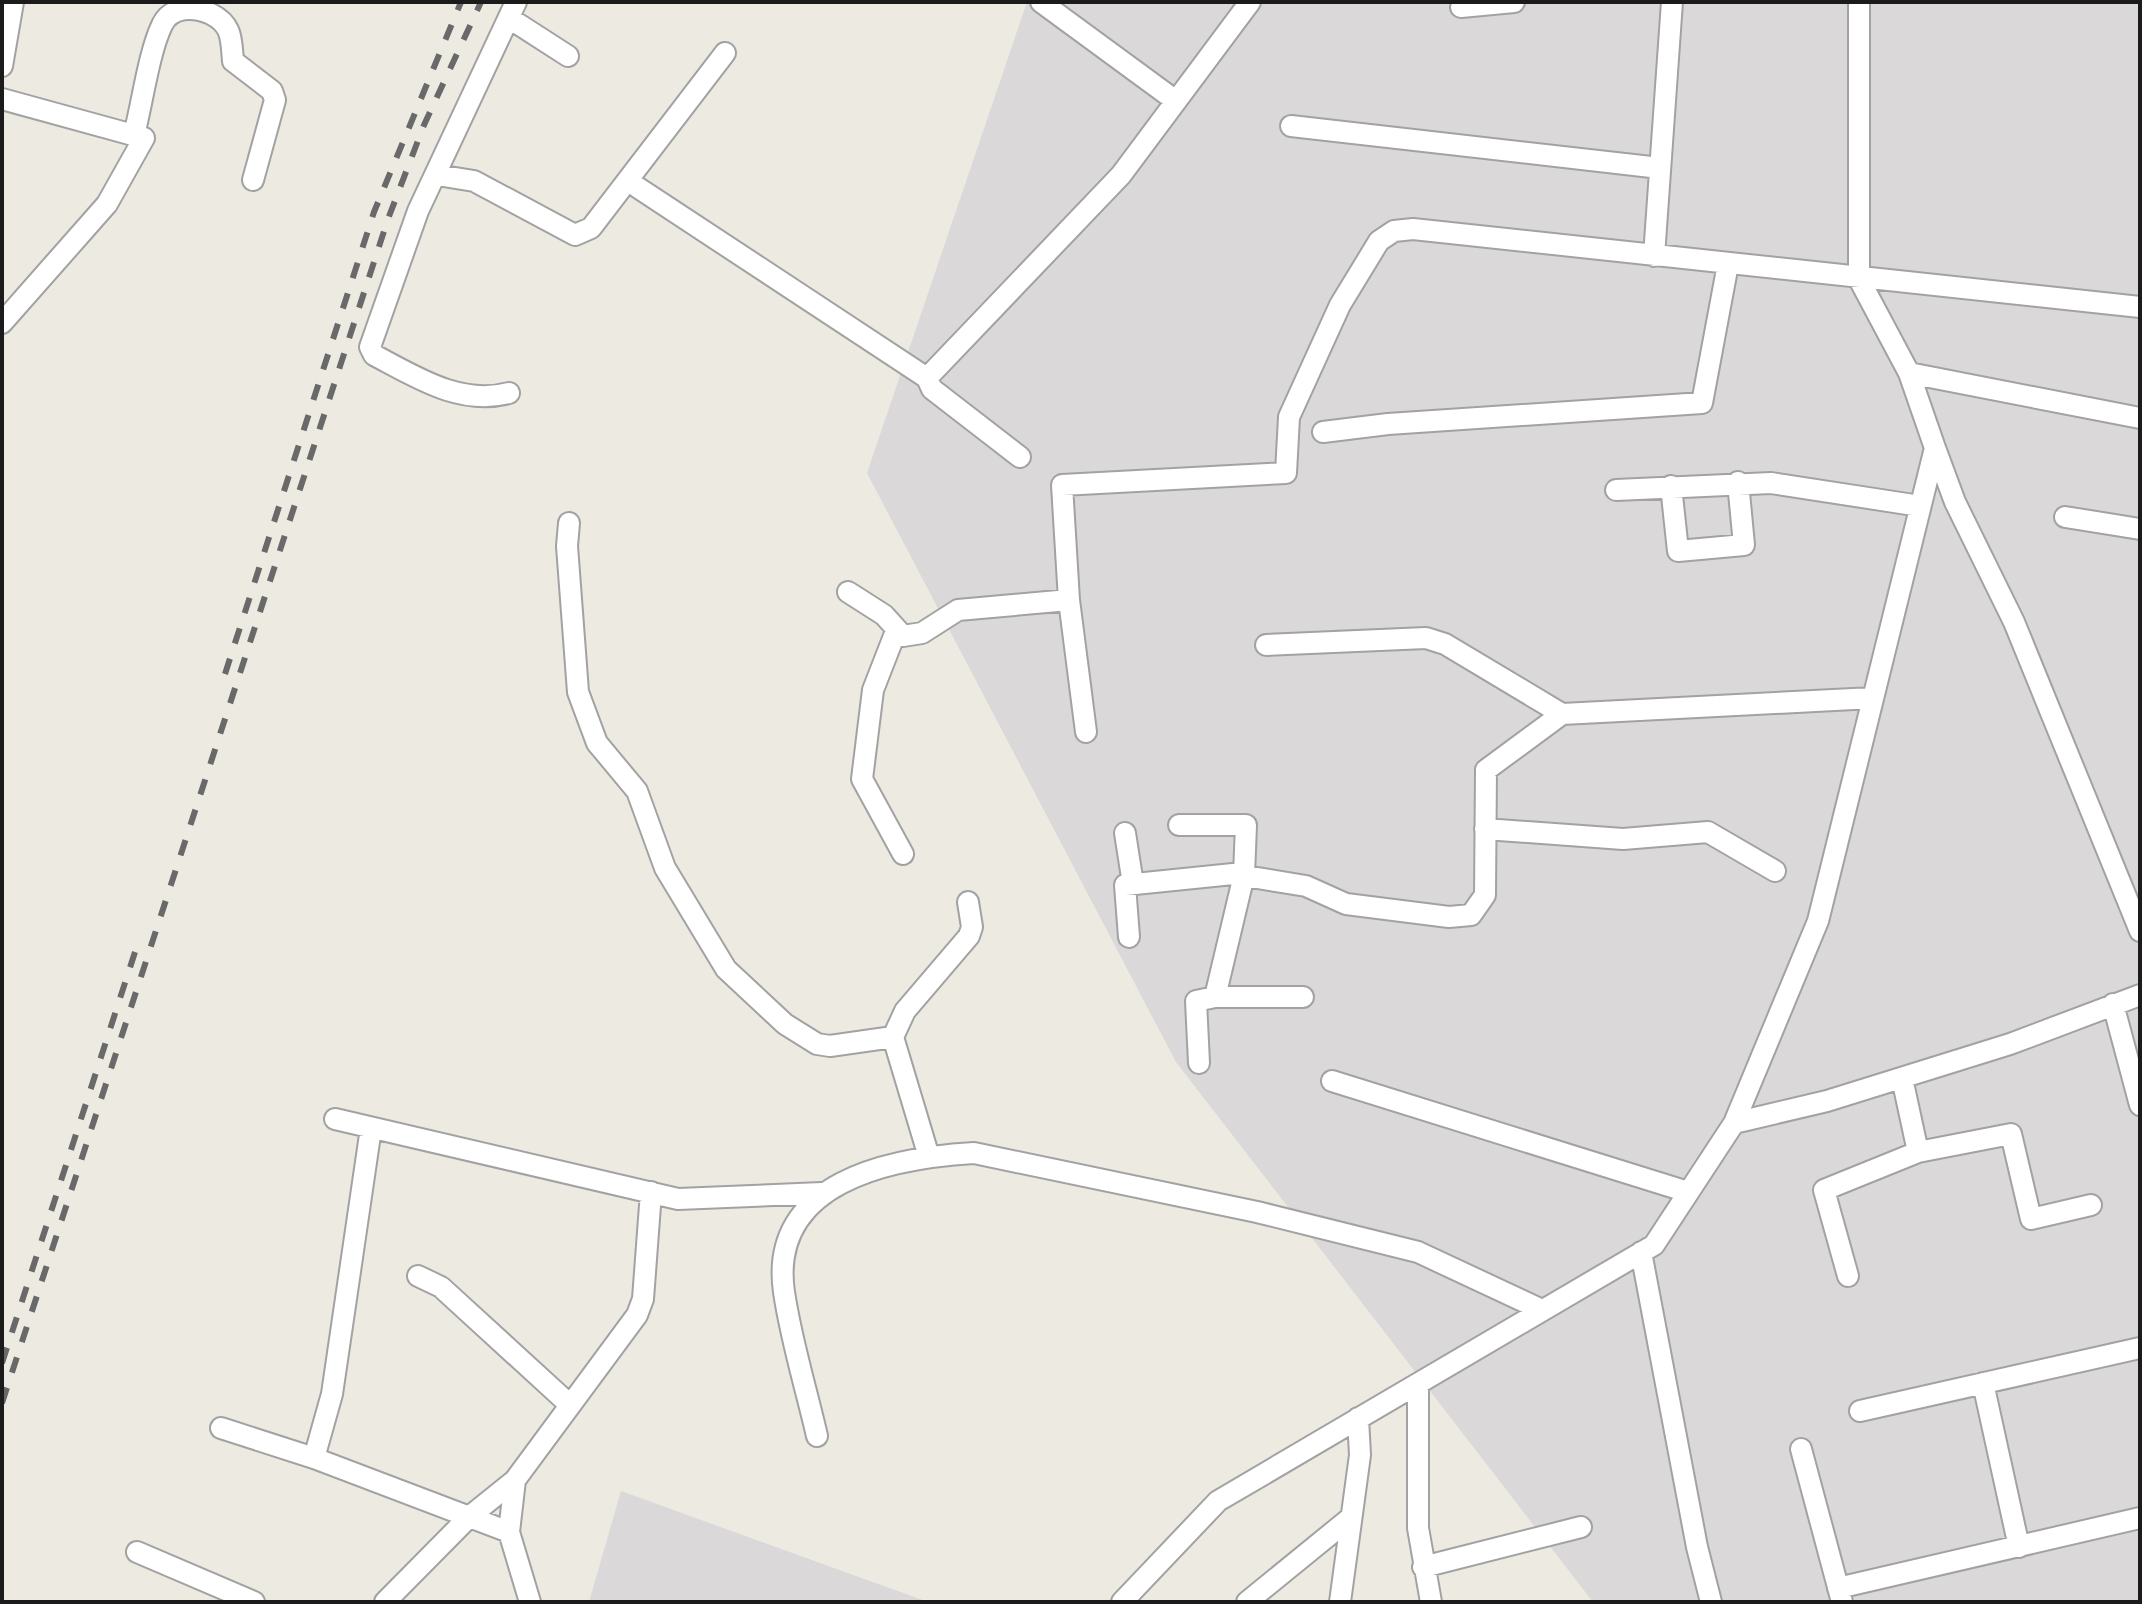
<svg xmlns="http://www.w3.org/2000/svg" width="2142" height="1604" viewBox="0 0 2142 1604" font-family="'DM Sans',sans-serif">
  <rect width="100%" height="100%" fill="#edeae1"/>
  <path fill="#dad8d8" d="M1027 2H2140V1602H1593L1176 1062 867 473Z
    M621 1491 928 1602H589Z"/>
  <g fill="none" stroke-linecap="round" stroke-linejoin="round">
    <defs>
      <path id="minor" d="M1041 2 1176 101
        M1461 7 1514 2
        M509 18 568 56
        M2 66 13 2
        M2 99 144 138 107 204 2 323
        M1291 126 1660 168
        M134 135C142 104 149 52 162 25 171 6 194 6 211 14 233 25 231 40 233 61L272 91 275 100 253 180
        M437 175 474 181 575 235 591 228 725 53
        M637 187 927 378 932 389 1020 457
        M1654 256 1672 2
        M1909 373 2140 418
        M927 378 1121 175 1250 2
        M509 393C460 406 416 377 374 355L370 347 418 211 516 2
        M1323 432 1388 424 1702 403 1728 264
        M1935 448 1955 502 2014 622 2140 931
        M1671 486 1678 551 1744 545 1738 482
        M1616 490 1771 483 1920 506
        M2065 517 2140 529
        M569 523 567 546 578 692 597 743 637 791 665 868 726 969 785 1024 817 1044 830 1046 893 1037
        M848 592 884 615 903 636 922 633 958 610 1069 600
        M896 631 873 690 862 779 903 854
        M1266 645 1426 638 1445 644 1562 714
        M1086 732 1069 600 1062 485 1286 473 1289 417 1340 305 1379 241 1394 231 1413 229 2140 307
        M1179 825H1246L1244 875 1215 997
        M1485 829 1623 839 1708 832 1775 871
        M1125 833 1133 884
        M1129 937 1125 885 1233 874 1306 886 1346 904 1449 917 1471 915 1485 895 1486 770 1562 714 1873 698
        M2113 1004 2140 1105
        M1199 1063 1196 1001 1215 997H1303
        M1902 1078 1918 1152
        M1332 1081 1688 1192
        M335 1119 678 1199 822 1193
        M1734 1123 1827 1101 2010 1044 2140 995
        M929 1157 893 1037 905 1011 969 936 972 927 968 902
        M1641 1252 1697 1547 1711 1602
        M418 1276 441 1287 570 1405
        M1848 1276 1824 1190 1918 1152 2011 1134 2031 1219 2091 1205
        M1983 1383 2019 1547
        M1418 1384V1528L1431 1602
        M1860 1411 2140 1348
        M221 1428 314 1458 509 1532
        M817 1436C806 1388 791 1340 784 1292 768 1182 890 1158 974 1153L1257 1212 1418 1252 1542 1310
        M1801 1449 1842 1602
        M314 1458 332 1394 371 1128
        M137 1552 254 1602
        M1423 1567 1581 1527
        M1838 1588 2140 1518
        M385 1602 469 1517 515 1480
        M530 1602 509 1532 515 1480 637 1315 643 1299 651 1192
        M1122 1602 1218 1501 1654 1245 1734 1123 1818 921 1935 448 1909 373 1859 279V2
        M1247 1602 1349 1519
        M1340 1602 1360 1455 1358 1418"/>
    </defs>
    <use href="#minor" stroke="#a2a2a2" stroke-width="24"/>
    <use href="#minor" stroke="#fff" stroke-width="20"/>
    <path stroke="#696969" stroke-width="6" stroke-dasharray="16 16" stroke-linecap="butt" d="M225 674 374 212 461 2
      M2 1363 135 952
      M2 1403 388 219 424 125 481 2"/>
  </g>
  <rect width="2142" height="1604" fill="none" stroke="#1b1b1b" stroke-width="8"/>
</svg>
